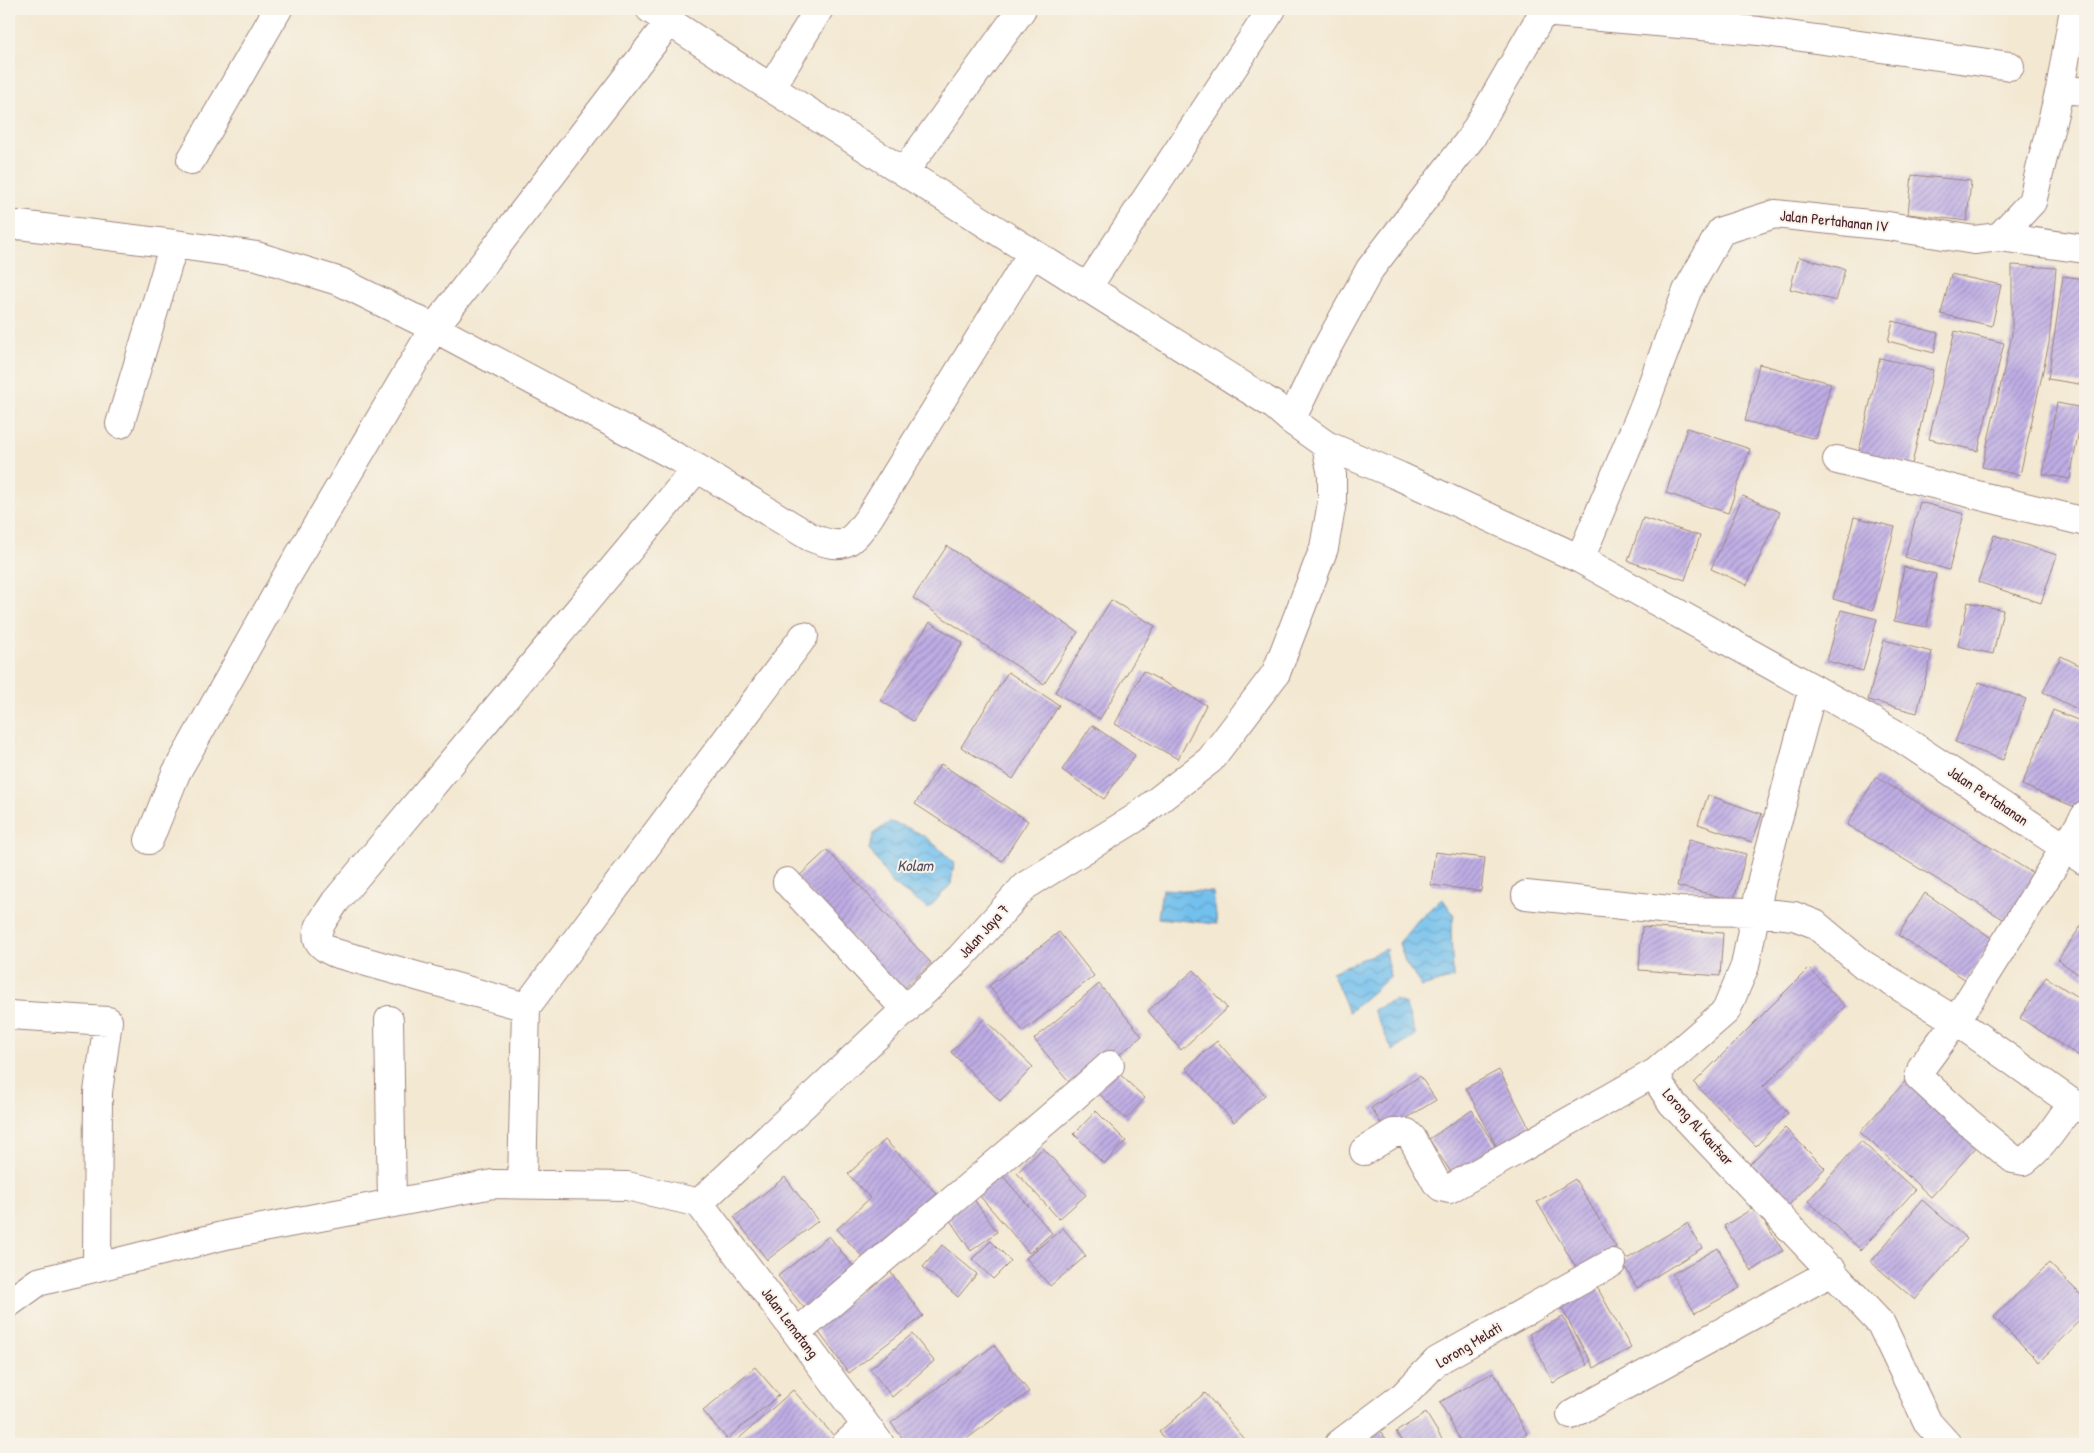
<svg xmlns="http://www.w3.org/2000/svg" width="2094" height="1453" viewBox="0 0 2094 1453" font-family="'Patrick Hand',sans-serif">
  <defs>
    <pattern id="water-waves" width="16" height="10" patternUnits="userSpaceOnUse" patternTransform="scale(1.25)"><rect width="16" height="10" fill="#72c0ed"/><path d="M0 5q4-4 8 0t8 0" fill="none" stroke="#609bc0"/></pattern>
    <pattern id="building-hatch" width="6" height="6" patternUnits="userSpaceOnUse" patternTransform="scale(1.25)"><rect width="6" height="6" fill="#beade5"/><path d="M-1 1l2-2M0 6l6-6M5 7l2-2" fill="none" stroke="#9c8cba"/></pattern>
  </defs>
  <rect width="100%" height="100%" fill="#f7f3e8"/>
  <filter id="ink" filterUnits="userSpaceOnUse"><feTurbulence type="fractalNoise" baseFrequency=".02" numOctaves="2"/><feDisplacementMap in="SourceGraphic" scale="10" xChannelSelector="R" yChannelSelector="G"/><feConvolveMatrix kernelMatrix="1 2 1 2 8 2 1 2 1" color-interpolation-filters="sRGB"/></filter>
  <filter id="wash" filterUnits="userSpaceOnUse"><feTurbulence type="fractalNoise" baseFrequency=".0096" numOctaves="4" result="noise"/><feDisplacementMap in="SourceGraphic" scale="20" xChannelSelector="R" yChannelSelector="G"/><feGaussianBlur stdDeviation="1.12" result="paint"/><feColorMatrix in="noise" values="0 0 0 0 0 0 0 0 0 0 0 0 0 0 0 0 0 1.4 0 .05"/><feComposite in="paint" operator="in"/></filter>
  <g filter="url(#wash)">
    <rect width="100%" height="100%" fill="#f3e8d2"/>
    <path fill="url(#water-waves)" stroke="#5e708c" d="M890 822C921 830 932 841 954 863L951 884 928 909 892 883 869 849 874 833Z
      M1162 889 1213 892 1217 924 1158 918Z
      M1442 898 1454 915 1451 931 1453 978 1422 987 1405 962 1399 943 1418 920Z
      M1386 949 1390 977 1349 1012 1332 972Z
      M1395 1000 1405 1004 1416 1035 1393 1051 1373 1010Z"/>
    <g id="blocks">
      <path fill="url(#building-hatch)" d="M1912 175 1971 181 1967 221 1908 214Z
        M1799 257 1845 269 1836 301 1790 289Z
        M2012 265 2056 268 2049 343 2020 475 1982 467 2012 335Z
        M1951 274 2001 285 1992 326 1941 314Z
        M2063 276 2085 279V385L2048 379Z
        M1893 321 1938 333 1934 353 1888 341Z
        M1955 331 2004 343 1978 451 1929 439Z
        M1880 358 1933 370 1912 464 1859 452Z
        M1759 364 1831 383 1816 439 1745 421Z
        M2057 403 2083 408 2070 479 2043 474Z
        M1687 428 1750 449 1728 513 1666 493Z
        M1743 496 1780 512 1747 585 1711 569Z
        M1920 502 1964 514 1949 570 1905 557Z
        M1854 517 1895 527 1873 610 1833 599Z
        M1643 518 1700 536 1685 580 1628 561Z
        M1994 535 2057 555 2041 603 1978 582Z
        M947 546 1078 632 1044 684 913 598Z
        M1904 567 1936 574 1927 627 1894 621Z
        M1111 600 1155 626 1100 719 1055 692Z
        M1968 602 2003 610 1993 654 1958 646Z
        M1841 610 1877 619 1863 671 1827 661Z
        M930 622 963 643 913 721 880 700Z
        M1884 640 1932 652 1917 713 1868 700Z
        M2061 656 2085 668V713L2043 692Z
        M1143 671 1206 705 1178 759 1115 724Z
        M1008 672 1059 705 1013 779 961 747Z
        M1979 682 2026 699 2003 760 1955 742Z
        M2053 710 2085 723V803L2082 810 2022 785Z
        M1092 725 1135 755 1104 799 1062 770Z
        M941 764 1028 821 1002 861 915 804Z
        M1876 777 2036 875 2008 922 1847 825Z
        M1708 795 1762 814 1752 842 1698 824Z
        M1689 839 1746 854 1734 900 1677 886Z
        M827 850 931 963 901 991 797 878Z
        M1435 852 1485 858 1481 891 1431 885Z
        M1925 893 1993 939 1966 980 1898 935Z
        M2085 920V979L2058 960Z
        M1642 927 1723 933 1720 976 1639 970Z
        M1059 932 1094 976 1023 1031 989 986Z
        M1809 968 1845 1006 1763 1087 1788 1113 1756 1146 1694 1083Z
        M1194 970 1227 1008 1181 1050 1148 1011Z
        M2046 977 2085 1002V1060L2020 1018Z
        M1099 984 1142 1036 1076 1090 1034 1039Z
        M984 1019 1033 1067 1000 1101 951 1052Z
        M1217 1041 1265 1095 1234 1122 1186 1068Z
        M1111 1066 1145 1098 1126 1119 1092 1087Z
        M1499 1070 1530 1129 1497 1147 1466 1088Z
        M1420 1076 1436 1100 1386 1131 1371 1108Z
        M1909 1077 1980 1143 1931 1197 1860 1132Z
        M1472 1110 1499 1152 1456 1180 1429 1139Z
        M1096 1111 1126 1141 1104 1164 1074 1134Z
        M1785 1128 1825 1168 1784 1210 1744 1170Z
        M885 1140 937 1194 866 1261 837 1229 870 1198 848 1174Z
        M1861 1141 1915 1190 1861 1250 1808 1201Z
        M1043 1148 1086 1195 1059 1219 1017 1173Z
        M1001 1174 1052 1233 1029 1253 978 1194Z
        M785 1177 818 1221 767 1260 734 1217Z
        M1575 1179 1616 1247 1578 1271 1537 1202Z
        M973 1198 997 1232 971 1251 947 1216Z
        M1922 1200 1967 1239 1915 1300 1871 1262Z
        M1755 1207 1783 1251 1752 1271 1724 1226Z
        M1687 1223 1702 1248 1637 1288 1622 1262Z
        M1063 1228 1086 1256 1050 1286 1026 1258Z
        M829 1236 859 1274 809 1314 778 1276Z
        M991 1241 1011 1261 993 1279 972 1259Z
        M942 1245 977 1274 958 1297 923 1267Z
        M1718 1248 1740 1288 1695 1313 1672 1274Z
        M2049 1263 2085 1299V1315L2039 1362 1994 1317Z
        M889 1270 923 1316 849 1373 815 1327Z
        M1597 1287 1631 1348 1594 1368 1561 1307Z
        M1563 1317 1587 1365 1553 1383 1529 1334Z
        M912 1334 934 1361 892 1397 870 1369Z
        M994 1345 1029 1392 960 1444H907L891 1423Z
        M755 1367 779 1395 727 1439 703 1411Z
        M1494 1372 1527 1434 1508 1444H1462L1440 1402Z
        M793 1390 834 1436 826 1444H733Z
        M1205 1393 1249 1444H1170L1159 1432Z
        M1426 1413 1445 1444H1404L1396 1432Z
        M1380 1431 1390 1444H1363Z"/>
    </g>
  </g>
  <g filter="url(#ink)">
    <use href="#blocks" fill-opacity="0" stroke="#9e847e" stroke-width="1"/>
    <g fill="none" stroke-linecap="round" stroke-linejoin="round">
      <defs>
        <path id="street" d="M650 9 771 88 1275 406 1291 420 1326 445 1332 475V502L1324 548 1276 673 1210 760 1134 819 1025 886 960 958 699 1203
          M1543 12 1759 31 2010 66
          M771 88 819 9
          M2060 89 2085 91
          M191 160 278 9
          M904 172 1022 9
          M9 227 19 225 174 244 257 256 341 282 434 328 697 468 810 537C844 551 850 545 870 516L1032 253
          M1999 237 2085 249
          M1087 288 1272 9
          M1291 420 1320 360 1370 269 1471 138 1545 9
          M120 424 174 244
          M1326 445 1399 476 1580 559 1892 732 2085 861
          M1837 460 2085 522
          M1580 559 1643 409 1687 291 1721 231 1775 214 1888 226 1974 240 1999 237 2032 202 2060 89 2074 9
          M1813 688 1762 879 1745 966 1726 1011 1656 1072 1661 1086 1672 1103 1881 1324 1928 1423 1947 1444
          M2085 816 1956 1021 2072 1103 2085 1110
          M149 840 176 773 284 581 434 328 669 22
          M787 882 906 1010
          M1526 895 1680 911 1756 912 1794 916 1815 924 1864 965 1956 1021 1922 1067 1919 1077 1968 1122 2013 1159 2024 1161C2044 1146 2058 1123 2072 1103
          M526 1007 335 953C303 940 322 923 335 902L697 468
          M9 1015 108 1021 98 1092 97 1267
          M389 1020 392 1203
          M1364 1151 1393 1133H1407L1412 1138 1436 1182 1441 1187 1449 1189 1656 1072
          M522 1184 526 1007 804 636
          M699 1203 880 1444
          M9 1303 38 1282 226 1235 493 1184 627 1186 699 1203
          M798 1332C901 1242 1008 1156 1110 1065
          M1571 1415 1833 1271
          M846 1444 866 1426
          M1339 1444 1403 1396 1437 1361 1612 1263"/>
      </defs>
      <use href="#street" stroke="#9e847e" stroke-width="30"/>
      <use href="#street" stroke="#fff" stroke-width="28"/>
    </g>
  </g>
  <g text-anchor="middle" stroke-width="4" stroke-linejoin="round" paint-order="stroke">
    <g font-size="15" fill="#4a1f2b" stroke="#f7f3e8">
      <text transform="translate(1834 221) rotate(6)" y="5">Jalan Pertahanan IV</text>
      <text transform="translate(1988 796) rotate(34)" y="5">Jalan Pertahanan</text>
      <text transform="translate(984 931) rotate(-48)" y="5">Jalan Jaya 7</text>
      <text transform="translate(1698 1127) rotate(48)" y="5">Lorong Al Kautsar</text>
      <text transform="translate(790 1323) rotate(53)" y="5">Jalan Lematang</text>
      <text transform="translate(1469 1345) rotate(-31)" y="5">Lorong Melati</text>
    </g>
    <g font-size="16" font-style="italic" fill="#564f65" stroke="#f7f3e8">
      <text x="915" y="871">Kolam</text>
    </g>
  </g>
  <rect width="2094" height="1453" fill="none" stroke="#f7f3e8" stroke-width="30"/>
</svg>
